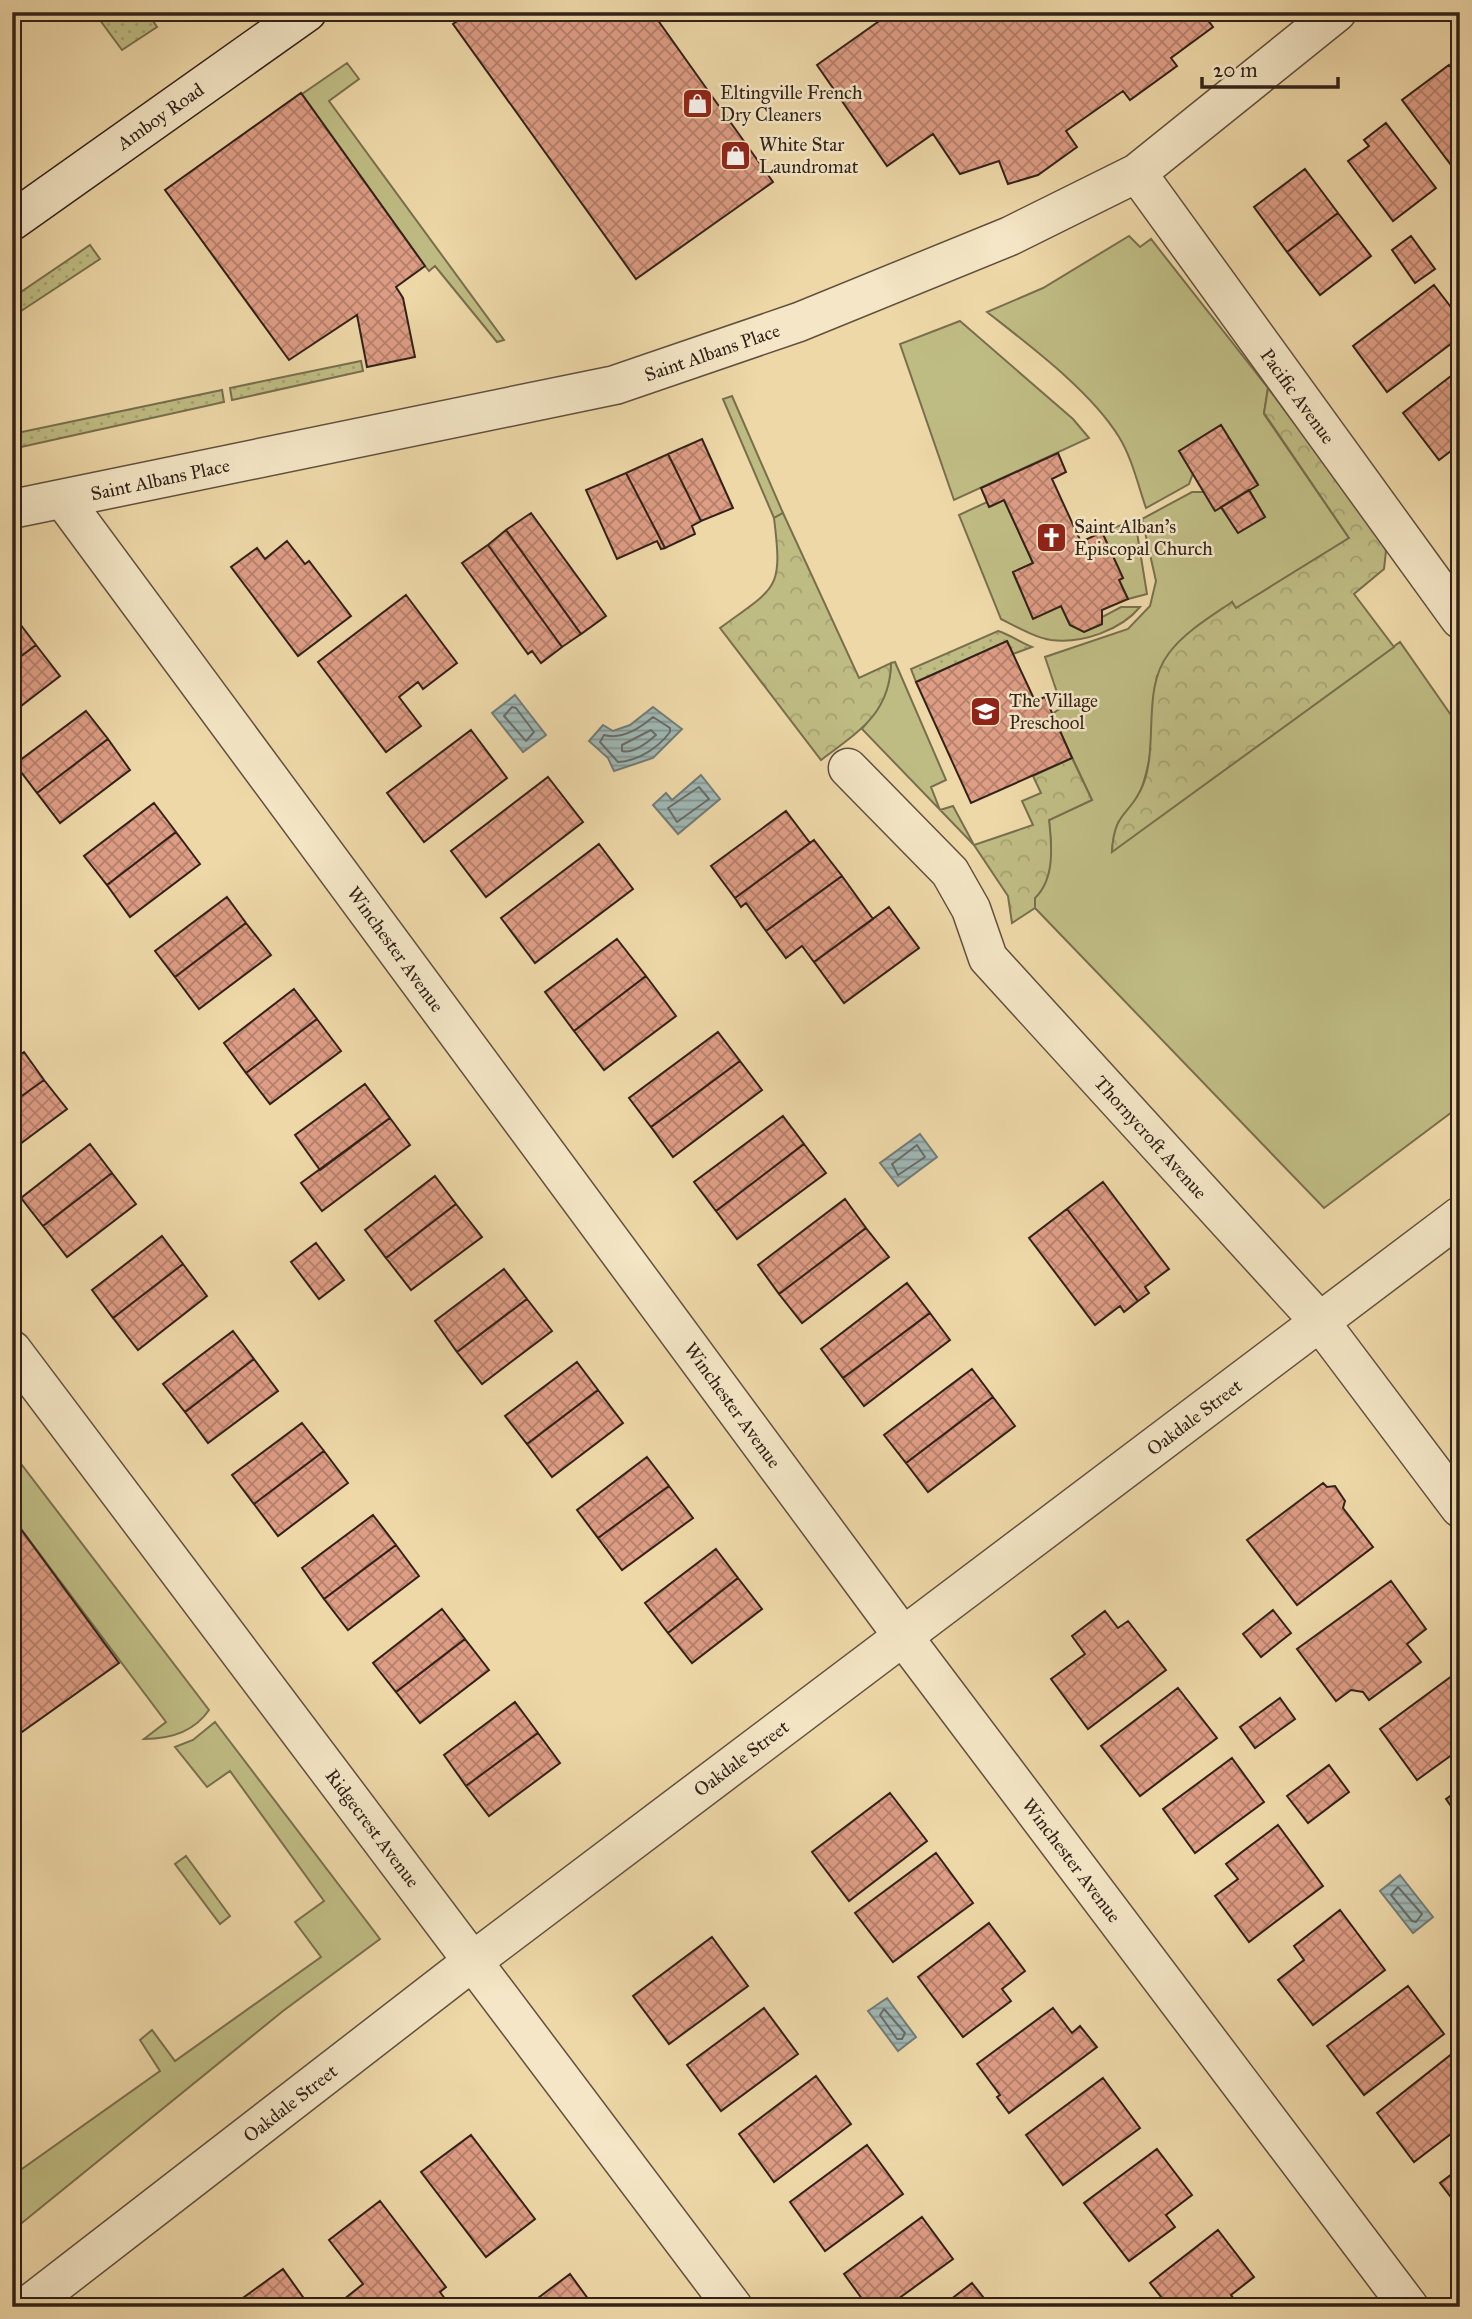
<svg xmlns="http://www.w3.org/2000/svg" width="1472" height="2319" viewBox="0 0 1472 2319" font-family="'IM FELL Great Primer',serif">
  <defs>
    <pattern id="forest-crowns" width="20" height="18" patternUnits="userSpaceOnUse" patternTransform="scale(1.75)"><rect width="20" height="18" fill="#bfbc83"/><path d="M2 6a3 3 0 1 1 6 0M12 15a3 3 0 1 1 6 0" fill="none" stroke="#a5a171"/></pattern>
    <pattern id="garden-dots" width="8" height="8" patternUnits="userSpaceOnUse" patternTransform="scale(1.75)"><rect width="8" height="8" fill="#bfbc83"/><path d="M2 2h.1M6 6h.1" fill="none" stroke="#a5a171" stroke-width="1.8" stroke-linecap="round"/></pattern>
    <pattern id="water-rules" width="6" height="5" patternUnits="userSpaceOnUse" patternTransform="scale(1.75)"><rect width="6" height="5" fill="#9fb7b4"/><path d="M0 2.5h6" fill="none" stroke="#829492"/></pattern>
    <pattern id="building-cross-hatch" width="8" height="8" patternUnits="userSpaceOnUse" patternTransform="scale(1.75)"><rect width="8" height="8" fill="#de9d85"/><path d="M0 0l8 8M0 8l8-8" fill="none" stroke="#b5806c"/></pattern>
  </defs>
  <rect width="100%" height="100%" fill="#eed8a8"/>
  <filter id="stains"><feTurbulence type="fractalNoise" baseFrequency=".00286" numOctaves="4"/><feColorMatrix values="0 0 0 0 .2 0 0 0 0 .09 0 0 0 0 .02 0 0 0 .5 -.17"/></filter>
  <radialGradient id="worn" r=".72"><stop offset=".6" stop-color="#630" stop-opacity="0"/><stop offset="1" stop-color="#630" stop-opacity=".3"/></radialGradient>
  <path fill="#bfbc83" stroke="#786f4e" stroke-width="2" d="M347 63 359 79 329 101 504 340 497 342 435 266 429 271 425 266 302 94Z
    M1129 236 1140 247 1151 239 1268 388 1264 414 1349 538 1235 609 1232 602 1157 676C1152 712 1155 748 1143 784 1134 811 1114 816 1112 851L1400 642 1460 728V1106L1324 1208 1035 908V898L1051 844 1049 820 1092 800 1052 714 1062 707 1045 657 1128 629 1150 606 1156 581 1142 519 1192 492H1204L1221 507 1238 533 1265 517 1249 490 1258 484 1221 425 1179 451 1193 473 1189 484 1146 508C1138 485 1132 458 1119 437 1091 391 1029 345 987 312L1043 288Z
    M960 321 1073 419 1089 438 954 500 900 344Z
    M732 396 783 513 774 518 723 399Z
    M1004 500 1033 563 1013 573 1033 618 1061 606 1070 625 1084 632 1102 624V617L1121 607H1140C1121 630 1082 644 1051 640 1034 637 1017 627 1001 619L959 515 987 502 990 507Z
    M1135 520 1147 594 1128 599 1119 580 1123 578 1102 532Z
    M895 662 946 780 931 787 940 810 953 806 974 845 862 729C880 706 890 693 891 663Z
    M12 1452 209 1710C194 1732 169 1739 144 1739L166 1722 12 1517Z
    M215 1722 380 1939 283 2011 12 2231V2176L160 2071 140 2040 152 2030 175 2061 321 1957 295 1922 324 1901 230 1771 207 1787 175 1747 193 1740Z
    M186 1856 230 1916 220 1924 175 1864Z"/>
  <path fill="url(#forest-crowns)" stroke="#786f4e" stroke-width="2" d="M1268 388 1382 541 1386 551 1384 569 1354 594 1394 647 1112 852C1114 809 1131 816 1143 785 1159 744 1141 689 1169 653 1185 632 1210 617 1232 602L1236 608 1349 538 1264 413Z
    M783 513 859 678 891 663C890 714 858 732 821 760L720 628C777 586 783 591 774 518Z
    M1072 758 1092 800 1049 820C1052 846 1055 879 1035 898V908L1012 923 1008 896 974 845 1033 825 1022 801 1041 793 1033 776Z"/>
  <path fill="url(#garden-dots)" stroke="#786f4e" stroke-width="2" d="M94 12H147L157 27 122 50Z
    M90 245 100 259 12 317V298Z
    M361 361 363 371 232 400 230 388Z
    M222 390 224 402 12 449V434Z
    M998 631C1011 635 1019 642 1032 647L1013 654 1007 641 916 682 911 669Z"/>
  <path fill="url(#water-rules)" stroke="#737b76" stroke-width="2" d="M515 695 546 735 523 752 492 713Z
    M653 707 682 729 653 758 614 771 608 758 589 741 603 725 613 731 630 725Z
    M701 775 720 799 678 834 653 805 666 793 672 800Z
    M920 1134 937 1157 898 1186 880 1163Z
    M1400 1875 1433 1917 1413 1933 1380 1891Z
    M887 1998 916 2037 898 2051 868 2011Z"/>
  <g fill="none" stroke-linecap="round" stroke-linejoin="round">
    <path stroke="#686c66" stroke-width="2" d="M512 707 516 708 534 732 526 741 504 716Z
      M653 717 670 728V732C658 748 638 761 618 762L600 742 604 735C622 740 639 729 653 717Z
      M651 730 656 735C647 743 633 754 622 751V745Z
      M699 787 709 799 677 822 668 808Z
      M917 1145 925 1157 898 1175 892 1164Z
      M1398 1887 1422 1914 1416 1922 1412 1921 1391 1895Z
      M884 2009 905 2033 902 2039H897L880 2015Z"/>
  </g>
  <path fill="url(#building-cross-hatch)" stroke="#322219" stroke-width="2" d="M470 12H652L773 182 636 279 453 24Z
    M892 12H1202L1213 27 1171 58 1177 66 1130 100 1123 91 1066 131 1077 147 1038 175 1008 184 999 161 960 174 933 134 887 166 817 65Z
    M1449 65 1460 79V177L1402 100Z
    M301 93 425 266 396 287 403 298 415 357 367 367 357 315 289 360 165 190Z
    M1386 123 1436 188 1393 221 1348 161 1369 146 1364 140Z
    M1305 169 1338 213 1287 252 1254 207Z
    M1338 213 1371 256 1320 295 1287 252Z
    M1411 236 1435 269 1415 283 1392 250Z
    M1434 285 1460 319V337L1387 392 1353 346Z
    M1460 369V444L1439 460 1403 413Z
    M1221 425 1258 485 1215 511 1179 451Z
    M702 439 733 508 701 521 668 454Z
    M1058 453 1066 472 1052 479 1081 542 1102 532 1123 578 1119 580 1128 599 1102 610V624L1084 632 1070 625 1061 606 1033 619 1013 572 1033 563 1004 500 989 507 981 488Z
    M668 454 701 521 692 526 695 534 665 548 626 473Z
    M626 473 665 548 661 549 657 541 617 559 586 490Z
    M1249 490 1265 517 1238 533 1221 507Z
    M531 513 606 616 581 634 506 530Z
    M506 530 581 634 562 647 488 545Z
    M287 541 305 564 309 561 351 616 298 656 231 567 257 548 265 559Z
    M488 545 562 647 541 663 532 651 528 654 462 563Z
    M406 595 457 663 423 689 418 682 399 697 421 726 386 752 318 662Z
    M14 616 36 645 12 663V618Z
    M1007 641 1035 701 1045 697 1072 758 971 803 916 682Z
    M36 645 60 676 12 713V663Z
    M86 711 108 739 37 793 15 764Z
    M471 730 507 778 424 842 387 793Z
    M108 739 130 770 60 823 37 793Z
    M548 777 583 822 486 897 451 851Z
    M154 803 176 832 107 885 84 856Z
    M786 811 810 843 735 898 711 866Z
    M176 832 200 864 130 917 107 885Z
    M814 840 842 876 766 931 746 903 741 907 735 898Z
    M599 844 633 889 535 963 501 918Z
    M842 876 873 919 814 962 802 946 786 958 766 931Z
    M227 897 246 923 175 977 155 951Z
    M889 907 919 948 844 1003 814 962Z
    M246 923 271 955 199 1009 175 977Z
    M617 939 646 976 574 1031 545 992Z
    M646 976 676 1016 604 1070 574 1031Z
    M294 989 317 1019 246 1073 224 1043Z
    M317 1019 341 1051 270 1104 246 1073Z
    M718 1032 740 1061 651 1127 629 1098Z
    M24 1052 44 1080 12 1103V1060Z
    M740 1061 762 1090 673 1157 651 1127Z
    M44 1080 67 1109 12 1150V1103Z
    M365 1084 390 1118 320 1170 295 1135Z
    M783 1116 804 1144 716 1211 694 1182Z
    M390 1118 410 1145 322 1211 301 1183Z
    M90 1144 112 1173 43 1226 21 1198Z
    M804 1144 826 1173 737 1239 716 1211Z
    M112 1173 136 1204 67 1257 43 1226Z
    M435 1176 456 1204 386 1258 365 1230Z
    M1103 1182 1169 1269 1145 1287 1149 1293 1138 1301 1067 1209Z
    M845 1199 866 1228 779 1294 758 1265Z
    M456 1204 482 1237 411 1290 386 1258Z
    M1067 1209 1138 1301 1124 1312 1120 1306 1095 1325 1029 1238Z
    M866 1228 889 1257 802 1323 779 1294Z
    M162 1236 183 1264 113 1318 92 1290Z
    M316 1243 344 1280 319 1299 291 1262Z
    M183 1264 207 1296 138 1350 113 1318Z
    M504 1269 527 1299 457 1352 435 1321Z
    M907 1283 930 1313 843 1378 821 1349Z
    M527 1299 552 1331 482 1384 457 1352Z
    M930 1313 950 1340 864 1406 843 1378Z
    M233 1331 254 1359 185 1412 163 1384Z
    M254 1359 278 1391 208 1443 185 1412Z
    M577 1362 598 1390 527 1444 505 1416Z
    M972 1369 993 1397 906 1463 884 1435Z
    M598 1390 623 1423 552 1477 527 1444Z
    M993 1397 1015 1426 928 1492 906 1463Z
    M302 1423 324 1451 254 1504 232 1475Z
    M324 1451 348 1483 278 1536 254 1504Z
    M647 1457 669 1486 598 1538 577 1510Z
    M1323 1483 1327 1487 1335 1486 1345 1501 1343 1508 1373 1547 1297 1605 1247 1540Z
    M669 1486 693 1518 622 1570 598 1538Z
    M373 1515 396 1545 324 1599 302 1568Z
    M12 1517 119 1663 12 1739Z
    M396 1545 419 1576 348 1630 324 1599Z
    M716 1549 738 1578 668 1633 645 1603Z
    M738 1578 762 1609 692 1663 668 1633Z
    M1391 1581 1426 1629 1407 1644 1421 1662 1369 1700 1363 1692 1351 1690 1336 1701 1297 1649Z
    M442 1609 465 1639 396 1692 373 1663Z
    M1273 1610 1291 1633 1261 1657 1243 1634Z
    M1105 1611 1118 1628 1128 1621 1166 1670 1088 1729 1051 1679 1085 1654 1072 1636Z
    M465 1639 489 1670 420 1723 396 1692Z
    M1460 1670V1749L1417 1780 1380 1729Z
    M1178 1688 1217 1738 1140 1796 1101 1746Z
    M1280 1698 1295 1719 1255 1748 1240 1727Z
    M515 1702 538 1733 466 1786 444 1755Z
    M538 1733 560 1763 489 1816 466 1786Z
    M1232 1758 1264 1802 1195 1853 1163 1809Z
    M1329 1765 1349 1792 1308 1823 1287 1796Z
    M1460 1789V1819L1446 1799Z
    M890 1793 927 1841 849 1901 812 1852Z
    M1278 1825 1323 1886 1249 1942 1215 1896 1238 1879 1226 1864Z
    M936 1853 973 1903 893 1962 855 1913Z
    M1340 1910 1385 1970 1313 2025 1278 1980 1304 1960 1294 1946Z
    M989 1923 1025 1971 1002 1989 1011 2001 963 2037 918 1977Z
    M712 1937 748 1986 669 2044 633 1996Z
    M1408 1986 1444 2034 1364 2095 1327 2046Z
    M764 2008 798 2054 721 2111 687 2065Z
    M1053 2008 1072 2033 1080 2026 1097 2047 1009 2113 997 2097 1000 2095 977 2064Z
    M1453 2053 1460 2062V2127L1414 2162 1377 2113Z
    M816 2076 851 2124 774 2182 739 2134Z
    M1103 2078 1140 2128 1063 2185 1026 2135Z
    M471 2135 535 2219 486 2257 421 2172Z
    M867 2145 903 2194 825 2251 790 2202Z
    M1157 2149 1192 2195 1166 2215 1175 2227 1129 2261 1084 2203Z
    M1460 2168V2209L1440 2183Z
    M380 2201 446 2287 440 2292 451 2307H348L343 2300 363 2284 329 2240Z
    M922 2217 953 2259 887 2307H868L844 2274Z
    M1218 2230 1254 2277 1231 2295 1240 2307H1169L1150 2283Z
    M283 2269 310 2307H234L233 2305Z
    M570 2274 594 2307H526Z
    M972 2283 991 2307H941Z"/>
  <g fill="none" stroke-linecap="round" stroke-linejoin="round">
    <defs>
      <path id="minor" d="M1137 173 1460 619
        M63 499 902 1635 1409 2307
        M12 509 615 385 799 322 1010 236 1137 173 1337 12
        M848 768 950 872 971 909 988 958 1320 1322 1460 1508
        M12 1350 733 2307
        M26 2307 473 1961 1460 1216"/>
      <path id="secondary" d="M12 221 307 12"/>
    </defs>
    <use href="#minor" stroke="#61503d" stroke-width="41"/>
    <use href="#secondary" stroke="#322219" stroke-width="41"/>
    <use href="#minor" stroke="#f4e6c6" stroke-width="38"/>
    <use href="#secondary" stroke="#f4e6c6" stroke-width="38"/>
  </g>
  <defs>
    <symbol id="shop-square" viewBox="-11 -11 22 22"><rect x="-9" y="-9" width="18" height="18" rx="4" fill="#8f2418" stroke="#f4e6c6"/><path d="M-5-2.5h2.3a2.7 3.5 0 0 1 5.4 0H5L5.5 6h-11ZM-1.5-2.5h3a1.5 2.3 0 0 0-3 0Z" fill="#fff"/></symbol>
    <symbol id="church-square" viewBox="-11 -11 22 22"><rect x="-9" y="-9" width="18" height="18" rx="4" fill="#8f2418" stroke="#f4e6c6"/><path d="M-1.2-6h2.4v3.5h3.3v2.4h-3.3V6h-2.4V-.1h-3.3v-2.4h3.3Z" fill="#fff"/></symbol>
    <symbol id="school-square" viewBox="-11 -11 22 22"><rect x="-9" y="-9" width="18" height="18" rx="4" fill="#8f2418" stroke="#f4e6c6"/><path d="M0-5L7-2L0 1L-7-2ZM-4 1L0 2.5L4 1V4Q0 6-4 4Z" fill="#fff"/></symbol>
  </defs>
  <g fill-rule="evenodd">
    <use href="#shop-square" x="680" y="86" width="35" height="35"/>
    <use href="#shop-square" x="718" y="138" width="35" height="35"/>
    <use href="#church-square" x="1034" y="520" width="35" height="35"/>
    <use href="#school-square" x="968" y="694" width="35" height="35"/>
  </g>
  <g text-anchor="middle" stroke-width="5" stroke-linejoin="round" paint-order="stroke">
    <g font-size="19" fill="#322219" stroke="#f4e6c6" text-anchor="start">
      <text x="720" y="99">Eltingville French<tspan x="720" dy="22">Dry Cleaners</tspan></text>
      <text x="759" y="151">White Star<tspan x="759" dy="22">Laundromat</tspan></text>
      <text x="1074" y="533">Saint Alban's<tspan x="1074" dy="22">Episcopal Church</tspan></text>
      <text x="1009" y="707">The Village<tspan x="1009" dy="22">Preschool</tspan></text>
    </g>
    <g font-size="19" fill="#322219" stroke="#f4e6c6">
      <text transform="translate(160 116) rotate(-35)" y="7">Amboy Road</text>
      <text transform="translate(712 352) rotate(-19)" y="7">Saint Albans Place</text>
      <text transform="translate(1298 396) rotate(54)" y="7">Pacific Avenue</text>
      <text transform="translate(160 479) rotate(-12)" y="7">Saint Albans Place</text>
      <text transform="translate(396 949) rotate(54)" y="7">Winchester Avenue</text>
      <text transform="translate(1151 1137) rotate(48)" y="7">Thornycroft Avenue</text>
      <text transform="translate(733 1405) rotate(54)" y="7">Winchester Avenue</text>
      <text transform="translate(1194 1417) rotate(-37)" y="7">Oakdale Street</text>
      <text transform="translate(741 1758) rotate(-37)" y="7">Oakdale Street</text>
      <text transform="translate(373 1828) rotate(53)" y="7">Ridgecrest Avenue</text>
      <text transform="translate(1072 1860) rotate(53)" y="7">Winchester Avenue</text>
      <text transform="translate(290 2103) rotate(-38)" y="7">Oakdale Street</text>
    </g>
  </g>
  <rect width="1472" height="2319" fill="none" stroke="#eed8a8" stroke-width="42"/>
  <rect x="14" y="14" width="1444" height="2291" fill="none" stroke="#322219" stroke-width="3.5"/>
  <rect x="21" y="21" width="1430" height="2277" fill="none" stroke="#322219" stroke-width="2"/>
  <path d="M1202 77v10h136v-10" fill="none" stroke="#322219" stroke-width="3.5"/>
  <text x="1213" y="77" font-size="21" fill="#322219" stroke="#f4e6c6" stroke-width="5" paint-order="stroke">20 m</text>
  <rect width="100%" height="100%" filter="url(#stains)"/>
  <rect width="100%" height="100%" fill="url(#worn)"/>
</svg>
